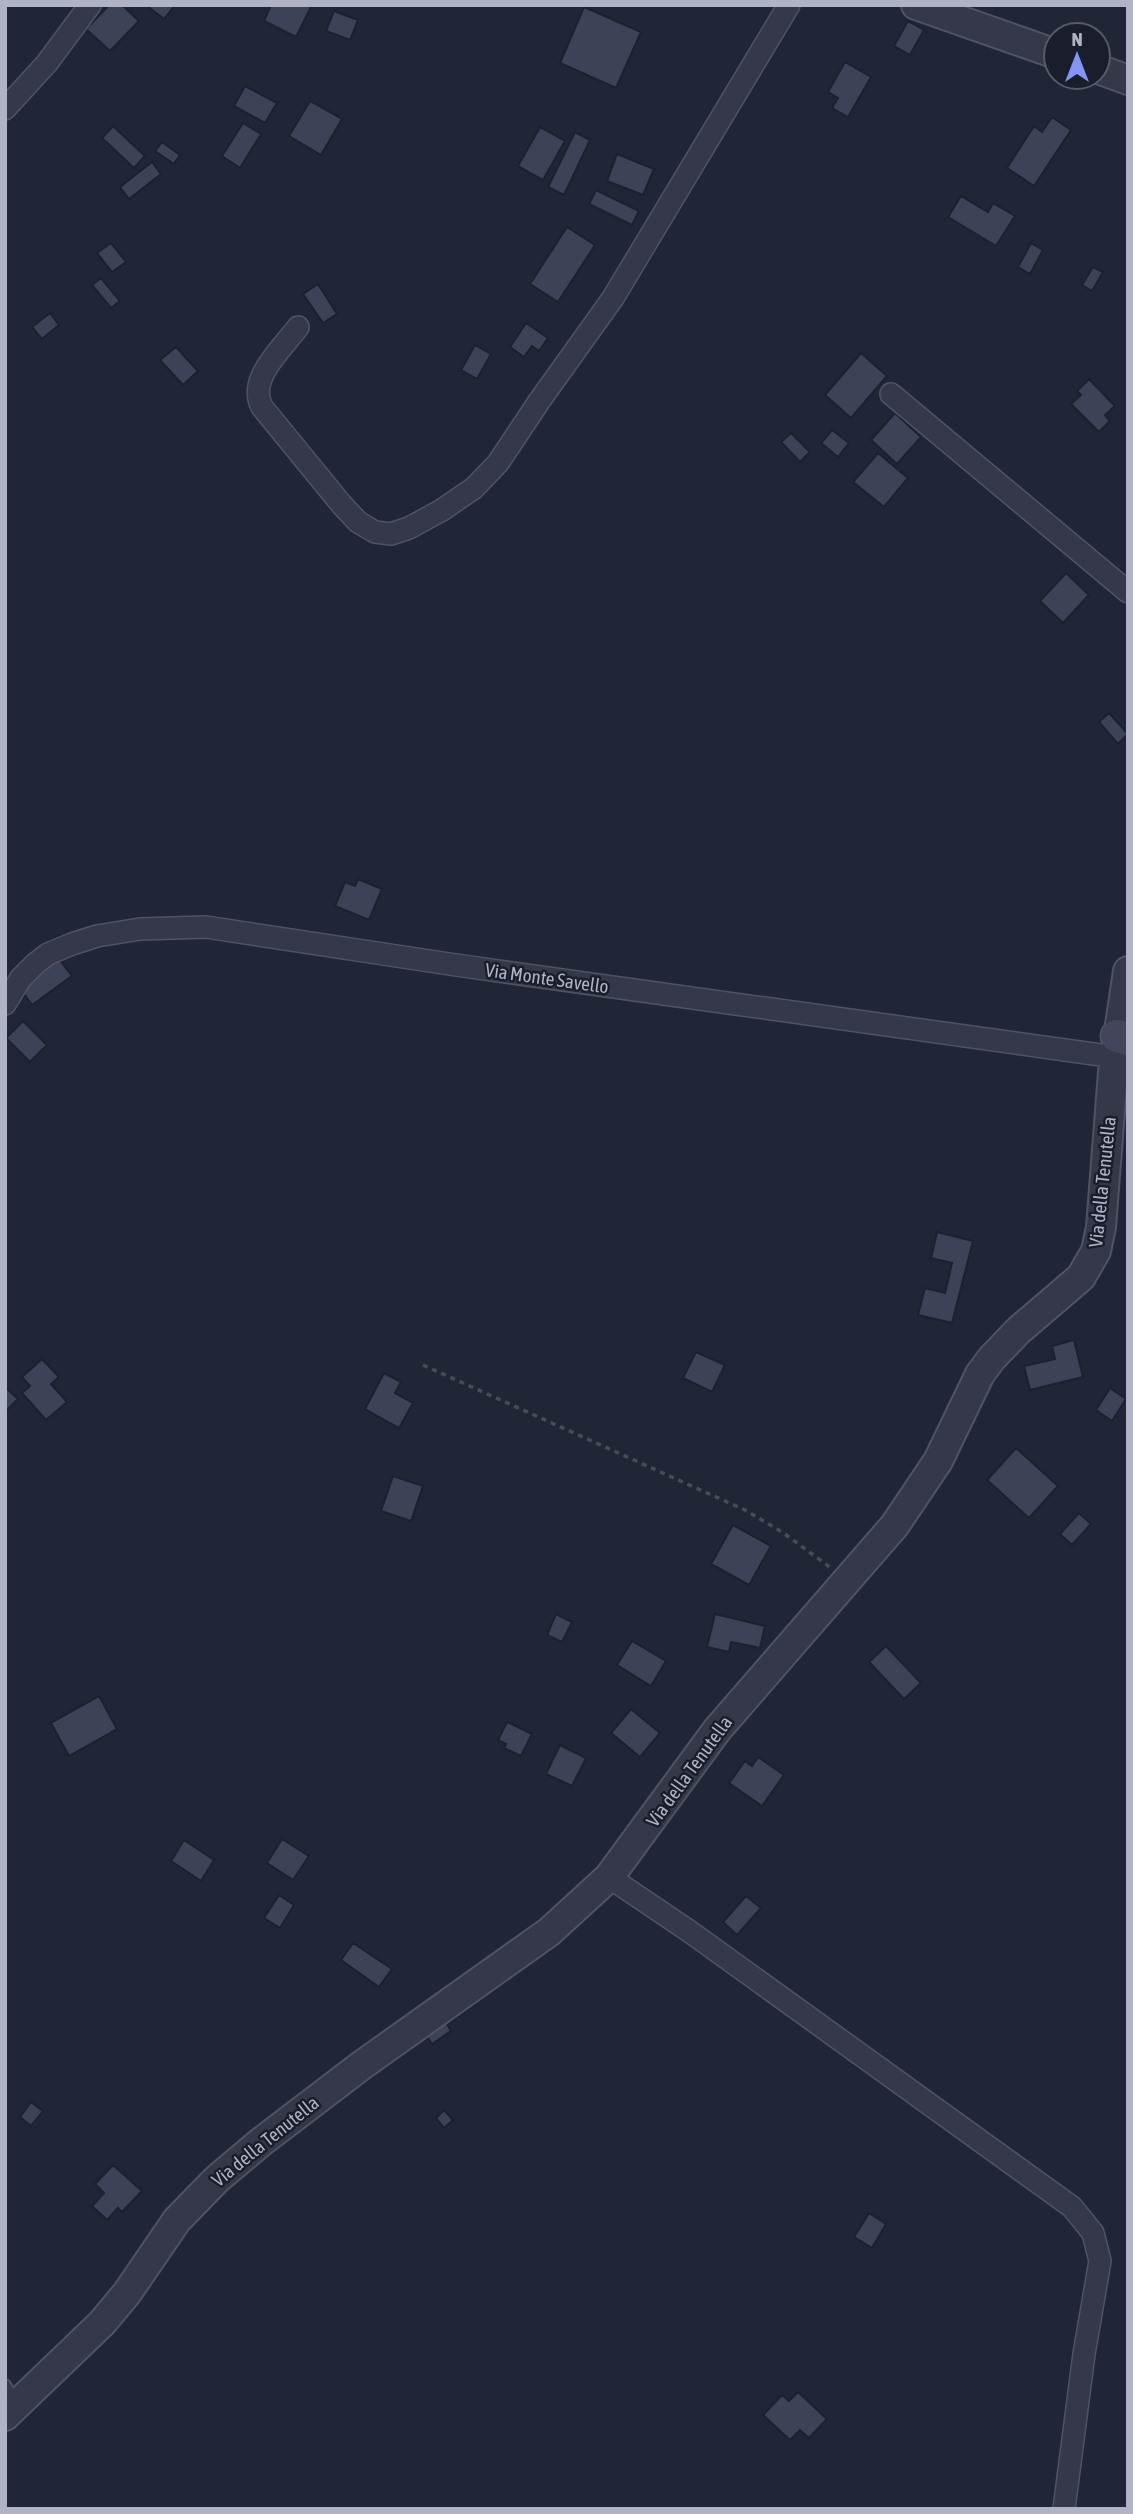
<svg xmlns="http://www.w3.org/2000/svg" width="1133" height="2514" viewBox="0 0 1133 2514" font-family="'Asap Condensed',sans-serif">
  <rect width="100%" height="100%" fill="#212637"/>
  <path fill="#3d4357" stroke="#1c202f" stroke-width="2" d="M109 5H122L139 21 110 51 86 29Z
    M146 5H175L164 19Z
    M271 5H312L296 37 264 21Z
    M584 7 641 32 616 88 560 63Z
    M334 11 358 20 350 40 326 31Z
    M908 21 924 30 910 55 894 46Z
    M845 62 871 77 848 117 832 108 838 98 828 92Z
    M245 86 277 103 265 123 234 106Z
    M310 101 342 119 321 155 289 136Z
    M1052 117 1071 130 1034 186 1007 168 1034 126 1042 132Z
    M243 123 261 134 240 168 222 156Z
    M113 126 145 156 134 168 102 138Z
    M540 127 565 141 543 180 518 166Z
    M575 132 590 140 564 195 548 187Z
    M162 142 180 155 174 164 155 151Z
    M617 154 654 169 643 195 607 181Z
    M152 162 161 174 129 199 120 187Z
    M596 190 639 211 632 225 589 204Z
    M961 196 988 212 993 203 1015 216 996 246 948 217Z
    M567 227 595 245 558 302 530 284Z
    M111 243 126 262 112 272 97 253Z
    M1031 243 1043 250 1030 274 1018 267Z
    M1093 267 1103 272 1092 291 1082 285Z
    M101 278 120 301 111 308 92 285Z
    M318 284 337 314 323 323 303 294Z
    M50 313 59 325 42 339 32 327Z
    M526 323 548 338 539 351 532 346 524 357 510 347Z
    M475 345 491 354 477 379 461 370Z
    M176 347 198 371 183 385 160 360Z
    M861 353 887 376 851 418 825 395Z
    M1089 379 1115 406 1105 415 1110 421 1099 432 1071 404 1081 395 1077 391Z
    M895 413 921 437 897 464 871 440Z
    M832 430 849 443 838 457 821 443Z
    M791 433 810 452 800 462 781 442Z
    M878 453 908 478 884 507 853 482Z
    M1066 573 1089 595 1063 623 1040 601Z
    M1109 713 1128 734 1118 744 1099 722Z
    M358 879 382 889 369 920 335 906 345 882 355 886Z
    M58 958 72 976 32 1005 19 987Z
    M23 1021 47 1045 30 1062 6 1038Z
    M937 1232 973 1241 952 1323 918 1315 925 1288 945 1293 952 1263 931 1258Z
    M1074 1340 1083 1377 1030 1390 1024 1366 1055 1359 1052 1346Z
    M696 1352 725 1365 712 1392 683 1378Z
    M42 1359 59 1377 51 1384 67 1402 46 1420 22 1393 30 1386 22 1377Z
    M384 1373 401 1382 395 1393 413 1403 399 1428 365 1409Z
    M5 1387 18 1399 7 1410 5 1409Z
    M1110 1388 1126 1399 1112 1421 1096 1410Z
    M1016 1448 1058 1486 1029 1518 987 1480Z
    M393 1476 423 1486 411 1521 381 1511Z
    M1079 1513 1091 1524 1072 1545 1060 1534Z
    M733 1525 771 1546 749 1585 711 1564Z
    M556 1614 572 1622 562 1642 547 1635Z
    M715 1614 765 1626 760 1648 731 1642 729 1652 707 1647Z
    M632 1641 666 1661 651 1686 617 1665Z
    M886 1646 921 1683 904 1699 869 1662Z
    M99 1696 117 1729 69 1756 51 1723Z
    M631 1709 660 1733 640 1757 611 1733Z
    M507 1722 532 1734 521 1756 504 1748 506 1744 498 1740Z
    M560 1745 586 1758 572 1786 546 1774Z
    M758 1757 784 1775 762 1806 729 1783 745 1761 752 1766Z
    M282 1839 309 1856 293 1880 267 1863Z
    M184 1840 214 1860 201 1881 171 1861Z
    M279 1895 294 1905 280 1928 264 1918Z
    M746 1896 761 1908 737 1935 723 1922Z
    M353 1943 392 1969 379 1987 341 1960Z
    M471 1996 476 2004 447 2024 451 2031 432 2044 422 2029Z
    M31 2102 43 2111 31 2126 20 2117Z
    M444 2110 453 2120 444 2128 436 2118Z
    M113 2165 142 2191 122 2212 118 2208 107 2220 92 2206 104 2193 95 2184Z
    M869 2213 886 2224 872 2248 854 2237Z
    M798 2392 827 2419 809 2438 800 2430 790 2440 763 2415 782 2395 789 2401Z"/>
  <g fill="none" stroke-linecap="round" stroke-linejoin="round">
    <defs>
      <path id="service" d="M5 2385 16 2404"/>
      <path id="minor" d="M5 109 47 63 90 5
        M298 327C282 349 247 379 262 407L342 505 358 522 375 532 391 534 409 528 442 510 474 488 498 463 540 400 613 298 789 5
        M891 394 1128 592
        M5 1004 21 978 35 964 48 954 72 944 97 936 140 929 206 927 456 965 1115 1057
        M609 1877 689 1931 1072 2207 1093 2233 1100 2261 1084 2354 1064 2509"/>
      <path id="tertiary" d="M916 5 1056 54
        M1098 69 1128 80
        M5 2416 102 2323 127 2293 177 2220 217 2179 261 2142 362 2065 549 1932 609 1877 717 1730 895 1525 938 1461 980 1374 992 1358 1019 1330 1081 1277 1096 1251 1101 1227 1113 1072 1128 971"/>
      <path id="secondary" d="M1117 1036 1128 1039"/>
    </defs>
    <use href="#service" stroke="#4f5363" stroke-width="14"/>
    <use href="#minor" stroke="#4f5363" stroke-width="24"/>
    <use href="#tertiary" stroke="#4f5363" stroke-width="32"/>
    <use href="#secondary" stroke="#4f5363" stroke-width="35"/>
    <path stroke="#414f56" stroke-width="3.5" stroke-dasharray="5 5" stroke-linecap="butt" d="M423 1365 745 1510 782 1532 831 1568"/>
    <use href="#service" stroke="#343848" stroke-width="10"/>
    <use href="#minor" stroke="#343848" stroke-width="21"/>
    <use href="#tertiary" stroke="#343848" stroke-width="28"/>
    <use href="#secondary" stroke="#43465b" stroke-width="32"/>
  </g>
  <g text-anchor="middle" stroke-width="5" stroke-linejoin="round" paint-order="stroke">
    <g font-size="19" fill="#afb3c4" stroke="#1a1e2c">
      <text transform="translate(547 978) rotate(8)" y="7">Via Monte Savello</text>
      <text transform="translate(1102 1182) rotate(-84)" y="7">Via della Tenutella</text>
      <text transform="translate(689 1771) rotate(-54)" y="7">Via della Tenutella</text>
      <text transform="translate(265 2141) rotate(-39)" y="7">Via della Tenutella</text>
    </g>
  </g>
  <rect width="1133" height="2514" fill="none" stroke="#afb3c4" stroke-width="14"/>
  <g transform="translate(1077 56)"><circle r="33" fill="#1a1e2c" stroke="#565a69" stroke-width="2"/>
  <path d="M0-5L12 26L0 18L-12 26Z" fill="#8496f5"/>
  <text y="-10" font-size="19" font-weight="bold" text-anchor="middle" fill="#afb3c4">N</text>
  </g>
</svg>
